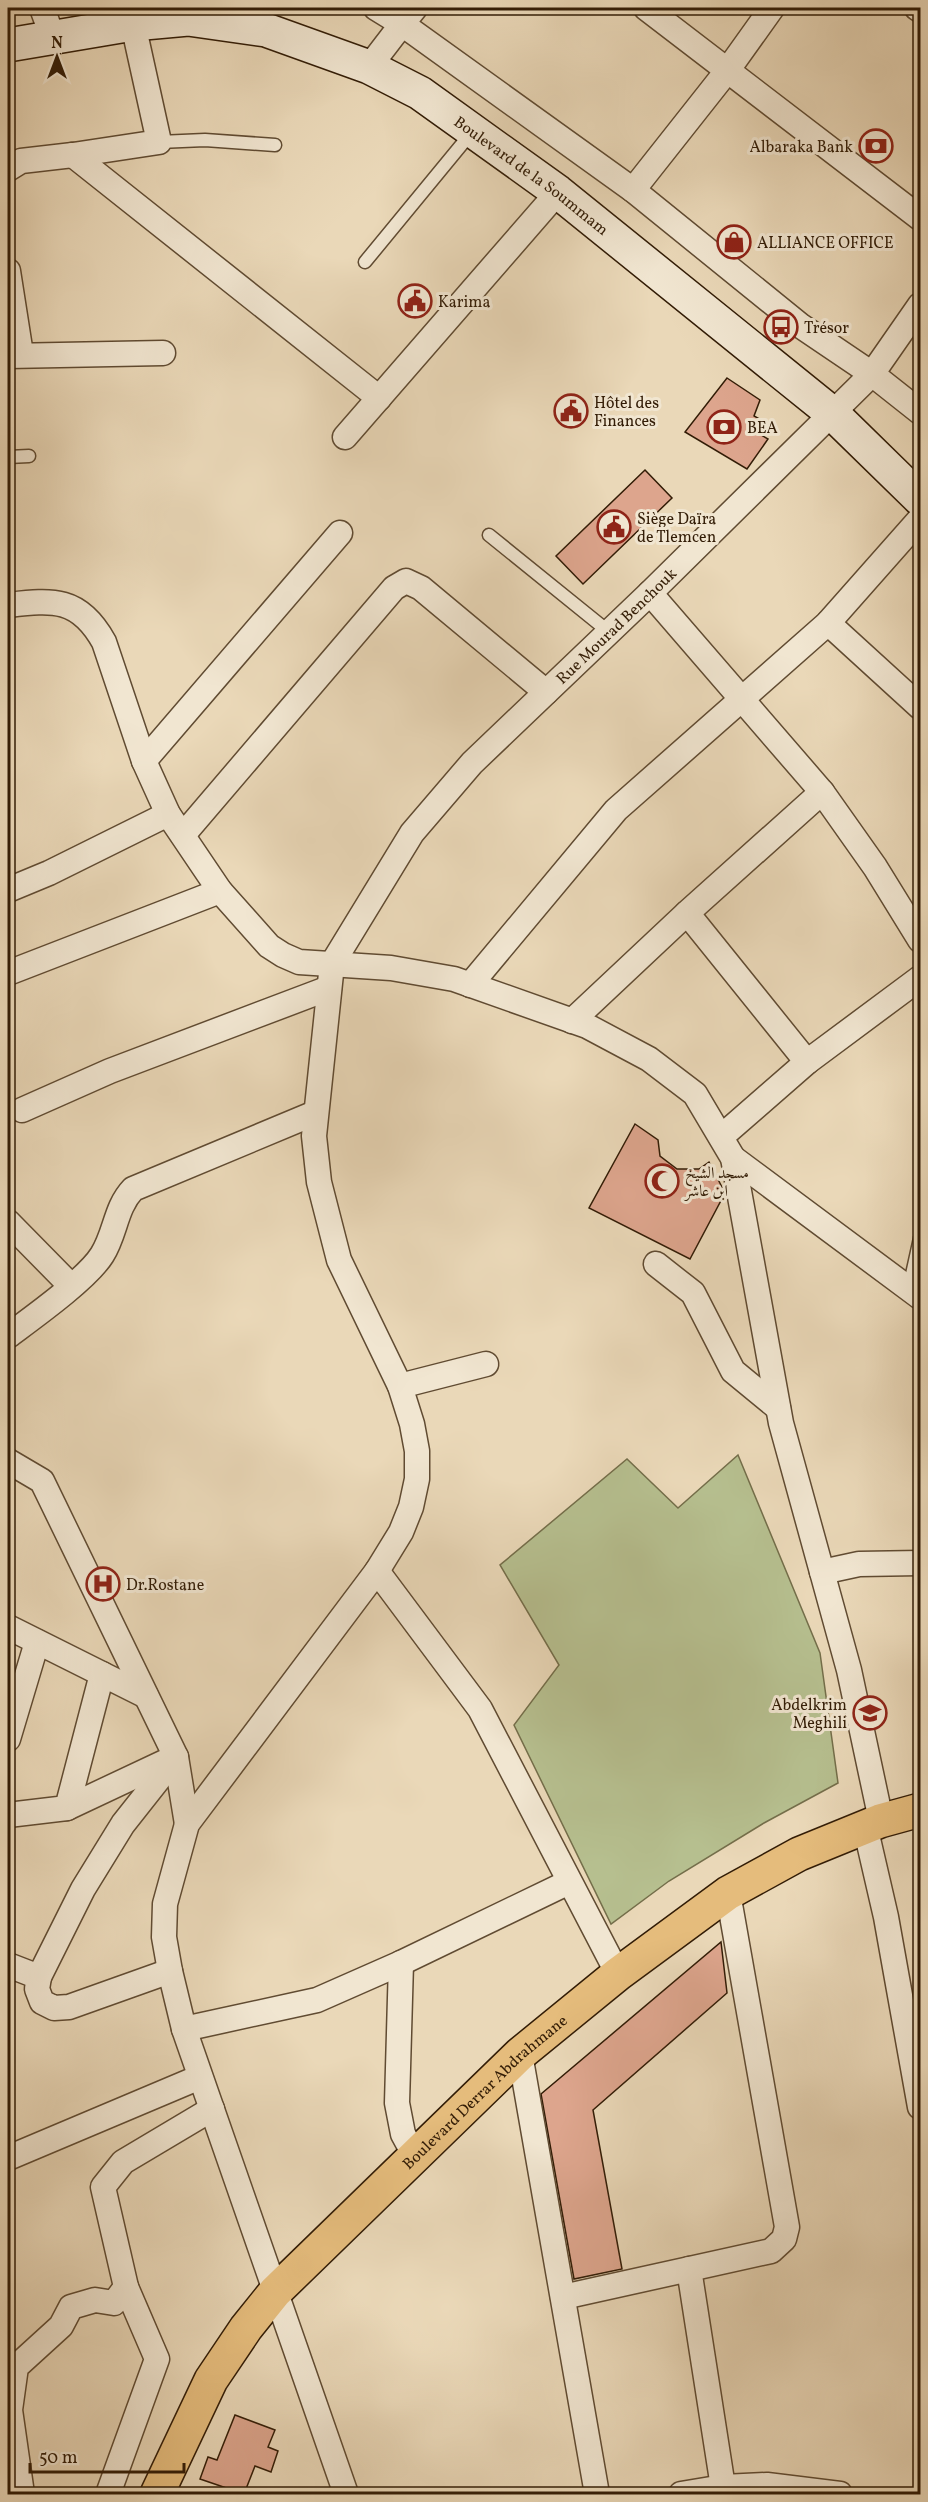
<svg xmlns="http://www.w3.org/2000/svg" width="928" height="2502" viewBox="0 0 928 2502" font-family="Vollkorn,Amiri,serif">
  <rect width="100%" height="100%" fill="#ead8b8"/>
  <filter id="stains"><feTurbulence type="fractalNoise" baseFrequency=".00333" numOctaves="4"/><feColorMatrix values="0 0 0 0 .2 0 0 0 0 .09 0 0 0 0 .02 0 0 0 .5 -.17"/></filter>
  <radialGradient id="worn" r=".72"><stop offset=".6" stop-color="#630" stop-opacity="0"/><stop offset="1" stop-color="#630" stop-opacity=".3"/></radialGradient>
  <path fill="#b6bf8f" stroke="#746e4a" stroke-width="1.5" d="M738 1455 820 1653 838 1783 764 1823 669 1881 611 1924 514 1725 559 1665 500 1565 627 1459 678 1508Z"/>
  <path fill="#dda58d" stroke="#321c06" stroke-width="1.5" d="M727 378 760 400 754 416 763 421 756 432 768 439 747 469 685 432Z
    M645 470 672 498 583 584 556 556Z
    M635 1124 658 1140 660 1156 677 1169H699L709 1162 725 1193 690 1259 589 1208Z
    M721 1942 727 1993 593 2110 622 2269 574 2279 541 2094Z
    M235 2415 275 2430 268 2447 278 2451 271 2472 255 2466 244 2494 200 2479 208 2457 217 2460Z"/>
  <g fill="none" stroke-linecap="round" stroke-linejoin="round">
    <defs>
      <path id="service" d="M159 142 205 140 275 145
        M365 262 472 132
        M8 457 29 456
        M489 535 609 632
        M909 1288 920 1238"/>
      <g id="minor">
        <path d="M42 8 53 38"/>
        <path d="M415 8 402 24 633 190 801 326 872 374 920 412"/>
        <path d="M646 8 920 218"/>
        <path d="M917 8 920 10"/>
        <path d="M369 67 402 24 376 8"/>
        <path d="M73 155 379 398"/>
        <path d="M8 169 21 161 73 155 159 142 133 24"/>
        <path d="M633 190 727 71 772 8"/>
        <path d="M8 271 21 354"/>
        <path d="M8 356 163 353"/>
        <path d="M345 437 558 192"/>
        <path d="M650 593 822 792 875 867 920 940"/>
        <path d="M8 605C53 600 79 597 104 642L144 761 168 814 220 891 269 946 283 955 299 962 391 968 454 979 587 1026 649 1059 695 1094 733 1158 781 1423 849 1670 881 1820"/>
        <path d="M828 623 920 707"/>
        <path d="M144 761 340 533"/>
        <path d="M183 835 394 588 406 581 421 588 546 692"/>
        <path d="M8 890 49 873 168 814"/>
        <path d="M687 913 807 1062"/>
        <path d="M8 973 220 891"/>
        <path d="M470 985 616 810 828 623 920 519"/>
        <path d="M572 1021 687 913 822 792"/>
        <path d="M22 1110 110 1071 329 988"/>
        <path d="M721 1137 807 1062 920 978"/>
        <path d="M733 1158 920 1297"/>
        <path d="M8 1222 71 1286"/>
        <path d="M656 1264 693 1293 733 1371 778 1408"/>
        <path d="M8 1336C32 1318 87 1279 102 1255 116 1233 115 1208 133 1189L315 1113"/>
        <path d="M400 1386 486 1364"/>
        <path d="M8 1461 42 1481 176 1757 187 1824"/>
        <path d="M377 1571 480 1709 618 1974"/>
        <path d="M822 1572 859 1564 920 1563"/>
        <path d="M8 1627 146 1696"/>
        <path d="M8 1739 37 1642"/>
        <path d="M67 1808 171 1759"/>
        <path d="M8 1815 67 1808 102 1674"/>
        <path d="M865 1826 886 1917 920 2107"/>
        <path d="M401 1963 397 2103 403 2134 415 2156"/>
        <path d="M8 1965 39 1977 83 1889 123 1824 176 1757"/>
        <path d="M39 1977 37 1989 42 2002 54 2008 69 2007 170 1971"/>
        <path d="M184 2029 317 2000 401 1963 569 1882"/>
        <path d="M520 2054 597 2494"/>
        <path d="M8 2158 200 2077"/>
        <path d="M689 2269 723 2487"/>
        <path d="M563 2297 771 2251 784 2239 787 2227 728 1893"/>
        <path d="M22 2494 10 2410 16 2367 61 2326 71 2307 95 2300 114 2303 126 2287 103 2187 123 2162 212 2109"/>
        <path d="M108 2494 157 2359 126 2287"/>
        <path id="s1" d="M346 2494 184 2029 170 1971 164 1937 165 1904 187 1824 377 1571 401 1532 411 1507 417 1479V1451L412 1424 400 1386 339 1260 319 1182 314 1136 332 964 412 833 472 763 650 593 872 374 920 305"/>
        <path d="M681 2494 723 2487 767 2485 840 2494"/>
      </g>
      <g id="secondary">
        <path id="s2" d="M8 45 133 24 188 19 266 30 369 67 420 93 558 192 833 414 920 499"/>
      </g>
      <g id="primary">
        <path id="s3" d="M157 2494 211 2380 246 2328 275 2292 520 2054 618 1974 728 1893 799 1854 880 1821 920 1810"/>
      </g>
    </defs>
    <use href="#service" stroke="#604b32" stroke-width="15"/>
    <use href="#minor" stroke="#604b32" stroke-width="27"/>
    <use href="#secondary" stroke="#321c06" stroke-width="36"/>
    <use href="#primary" stroke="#321c06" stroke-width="36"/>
    <use href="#service" stroke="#f1e6d1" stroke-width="12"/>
    <use href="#minor" stroke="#f1e6d1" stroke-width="24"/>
    <use href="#secondary" stroke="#f1e6d1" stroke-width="33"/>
    <use href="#primary" stroke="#e5bc7c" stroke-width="33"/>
  </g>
  <defs>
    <symbol id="bank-ring" viewBox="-11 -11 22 22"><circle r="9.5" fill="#f1e6d1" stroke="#8f2418" stroke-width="1.5"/><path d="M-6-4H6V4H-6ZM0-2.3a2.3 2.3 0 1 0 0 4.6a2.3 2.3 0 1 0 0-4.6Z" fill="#8f2418"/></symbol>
    <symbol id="shop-ring" viewBox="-11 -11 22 22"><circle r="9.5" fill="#f1e6d1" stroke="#8f2418" stroke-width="1.5"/><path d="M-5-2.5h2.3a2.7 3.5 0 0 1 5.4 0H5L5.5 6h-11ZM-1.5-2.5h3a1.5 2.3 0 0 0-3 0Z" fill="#8f2418"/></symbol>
    <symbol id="civic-ring" viewBox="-11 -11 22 22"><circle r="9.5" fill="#f1e6d1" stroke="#8f2418" stroke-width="1.5"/><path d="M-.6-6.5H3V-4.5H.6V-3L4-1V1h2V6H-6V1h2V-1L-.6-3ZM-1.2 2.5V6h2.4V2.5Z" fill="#8f2418"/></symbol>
    <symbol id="bus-ring" viewBox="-11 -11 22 22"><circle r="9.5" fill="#f1e6d1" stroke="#8f2418" stroke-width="1.5"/><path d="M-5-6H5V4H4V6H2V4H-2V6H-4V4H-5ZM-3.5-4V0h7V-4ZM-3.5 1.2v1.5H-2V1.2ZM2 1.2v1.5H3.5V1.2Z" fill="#8f2418"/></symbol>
    <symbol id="mosque-ring" viewBox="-11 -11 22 22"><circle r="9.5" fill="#f1e6d1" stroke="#8f2418" stroke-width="1.5"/><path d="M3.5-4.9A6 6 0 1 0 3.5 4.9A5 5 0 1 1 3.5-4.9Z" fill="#8f2418"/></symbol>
    <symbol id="hospital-ring" viewBox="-11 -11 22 22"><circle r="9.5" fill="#f1e6d1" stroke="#8f2418" stroke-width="1.5"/><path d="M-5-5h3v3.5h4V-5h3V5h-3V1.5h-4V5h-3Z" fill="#8f2418"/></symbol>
    <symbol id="school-ring" viewBox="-11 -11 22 22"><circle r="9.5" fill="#f1e6d1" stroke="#8f2418" stroke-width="1.5"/><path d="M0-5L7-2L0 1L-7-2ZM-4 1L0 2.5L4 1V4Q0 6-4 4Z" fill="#8f2418"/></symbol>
  </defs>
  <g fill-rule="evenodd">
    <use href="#bank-ring" x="857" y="127" width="38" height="38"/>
    <use href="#shop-ring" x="715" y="223" width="38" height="38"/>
    <use href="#civic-ring" x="396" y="282" width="38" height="38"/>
    <use href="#bus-ring" x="762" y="308" width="38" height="38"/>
    <use href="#civic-ring" x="552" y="392" width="38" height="38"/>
    <use href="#bank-ring" x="705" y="408" width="38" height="38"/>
    <use href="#civic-ring" x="595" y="508" width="38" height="38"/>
    <use href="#mosque-ring" x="643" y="1162" width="38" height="38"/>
    <use href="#hospital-ring" x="84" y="1565" width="38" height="38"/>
    <use href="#school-ring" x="851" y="1694" width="38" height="38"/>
  </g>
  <g text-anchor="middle" stroke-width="6" stroke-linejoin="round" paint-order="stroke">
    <g font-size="16" fill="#321c06" stroke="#f1e6d1" text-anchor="start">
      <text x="853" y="152" text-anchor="end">Albaraka Bank</text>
      <text x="757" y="248">ALLIANCE OFFICE</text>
      <text x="438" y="307">Karima</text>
      <text x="804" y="333">Trésor</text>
      <text x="594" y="408">Hôtel des<tspan x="594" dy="18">Finances</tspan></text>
      <text x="747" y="433">BEA</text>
      <text x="637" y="524">Siège Daïra<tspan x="637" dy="18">de Tlemcen</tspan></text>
      <text x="685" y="1178">مسجد الشيخ<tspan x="685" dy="18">ابن عاشر</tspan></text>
      <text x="126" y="1590">Dr.Rostane</text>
      <text x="847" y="1710" text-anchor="end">Abdelkrim<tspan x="847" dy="18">Meghili</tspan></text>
    </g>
    <g font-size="16" fill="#321c06" stroke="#f1e6d1">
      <text dy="6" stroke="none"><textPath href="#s2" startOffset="566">Boulevard de la Soummam</textPath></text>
      <text dy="6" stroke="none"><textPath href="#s1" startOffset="2100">Rue Mourad Benchouk</textPath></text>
      <text dy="6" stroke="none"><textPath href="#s3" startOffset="525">Boulevard Derrar Abdrahmane</textPath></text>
    </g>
  </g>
  <rect width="928" height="2502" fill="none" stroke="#ead8b8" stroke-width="30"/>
  <rect x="9" y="9" width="910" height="2484" fill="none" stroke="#321c06" stroke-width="3"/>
  <rect x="15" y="15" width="898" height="2472" fill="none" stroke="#321c06" stroke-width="1.5"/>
  <g transform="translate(57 57)" stroke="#f1e6d1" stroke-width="4.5" paint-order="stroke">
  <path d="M0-4.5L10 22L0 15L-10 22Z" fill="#321c06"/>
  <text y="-9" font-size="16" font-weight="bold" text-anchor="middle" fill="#321c06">N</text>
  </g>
  <path d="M30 2463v9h154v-9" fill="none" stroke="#321c06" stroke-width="3"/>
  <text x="39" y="2463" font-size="18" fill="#321c06" stroke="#f1e6d1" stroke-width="4.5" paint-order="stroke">50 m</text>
  <rect width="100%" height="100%" filter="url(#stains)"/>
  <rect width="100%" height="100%" fill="url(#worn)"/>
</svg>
